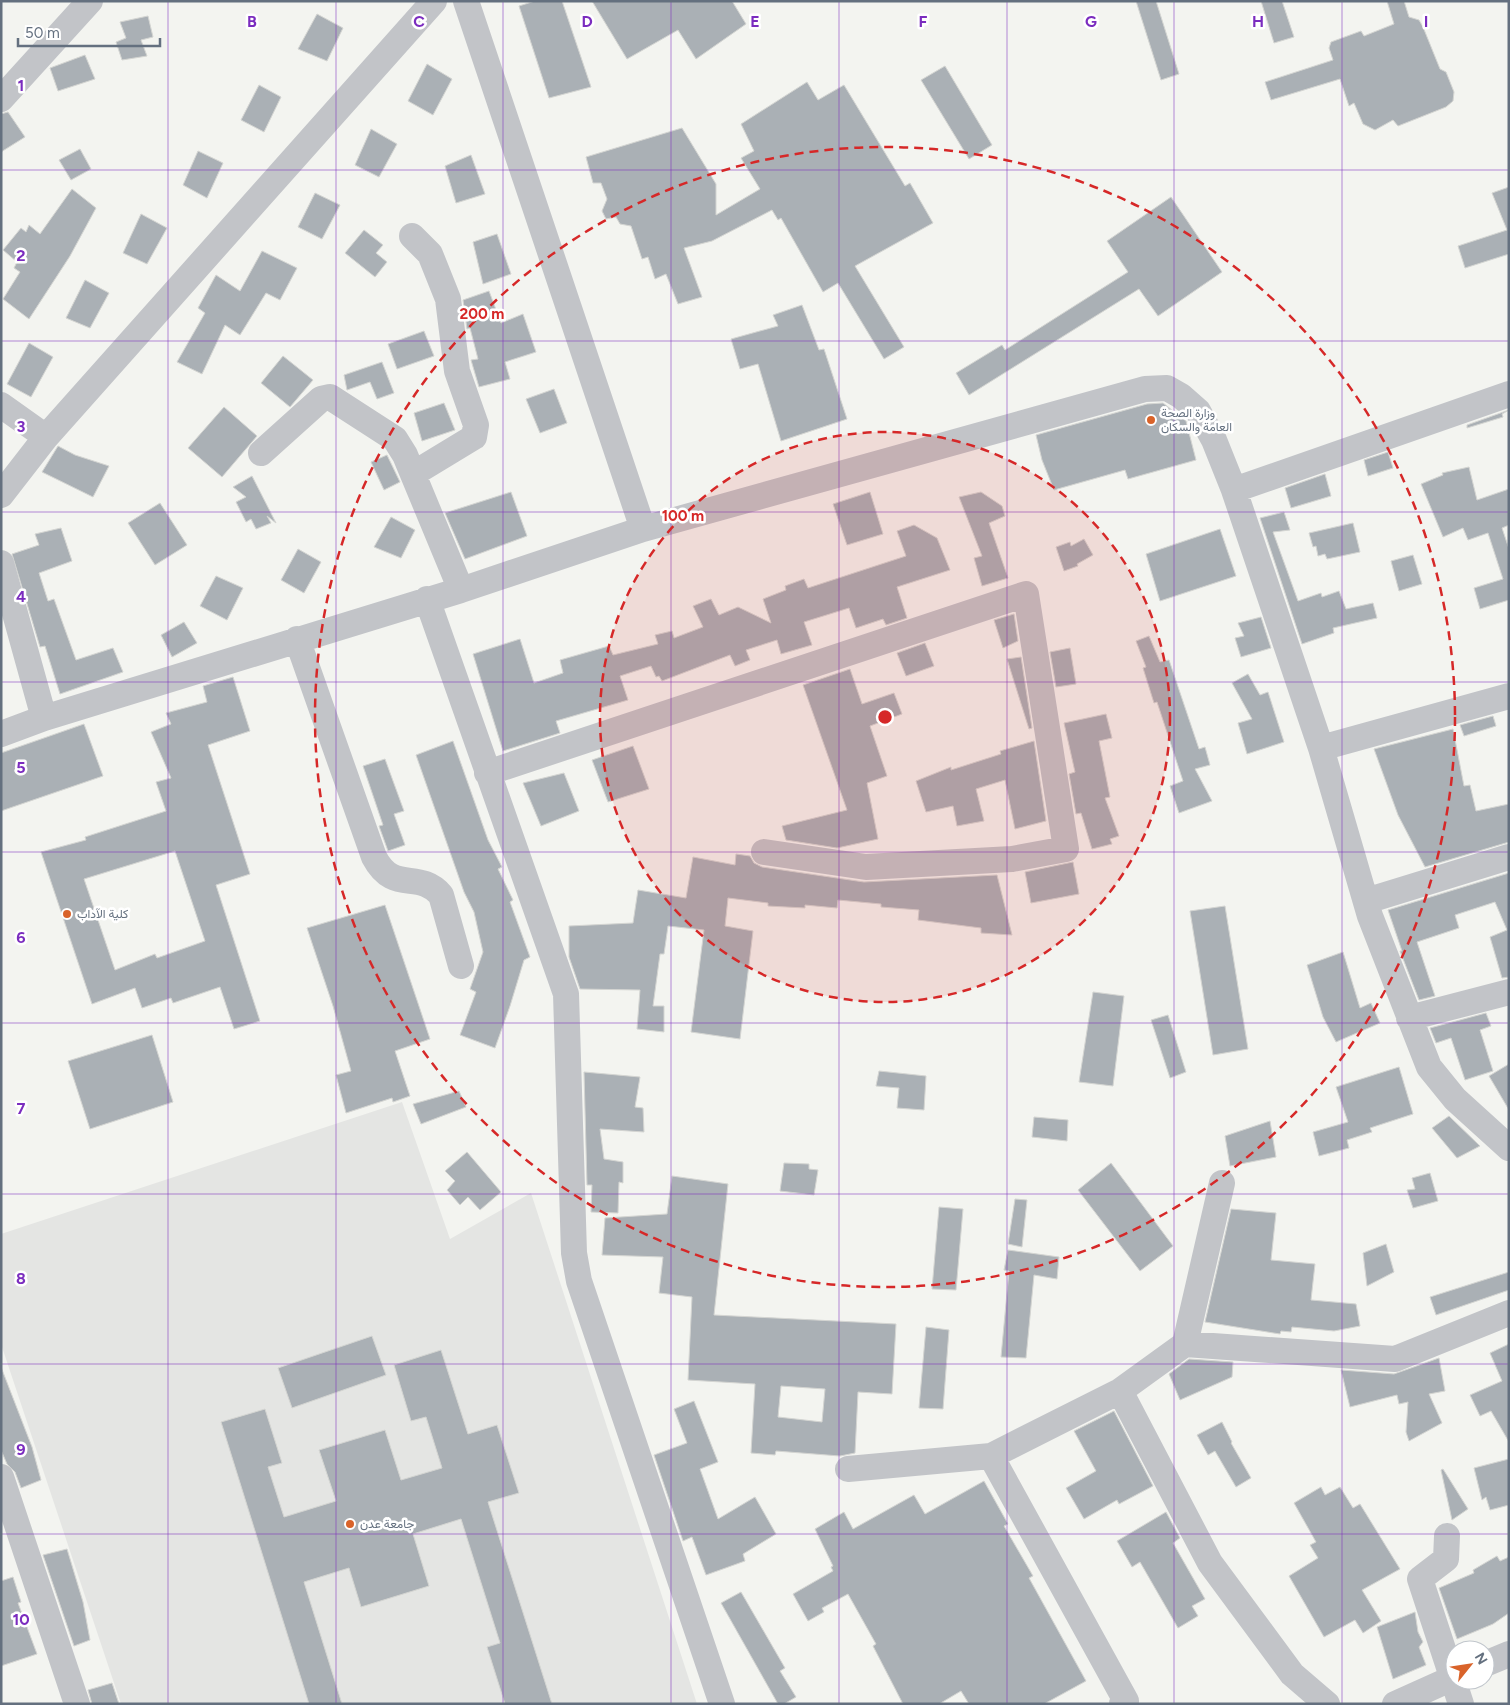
<svg xmlns="http://www.w3.org/2000/svg" width="1510" height="1705" viewBox="0 0 1510 1705" font-family="Figtree,Vazirmatn,sans-serif">
  <rect width="100%" height="100%" fill="#f3f4f0"/>
  <path fill="#e4e5e3" d="M402 1102 450 1239 531 1193 697 1704H121L1 1344V1234Z"/>
  <path fill="#aab0b5" stroke="#d4d5d2" fill-rule="evenodd" d="M535 1H562L591 87 549 98 519 6Z
    M592 1H732L746 24 696 59 678 30 627 59Z
    M1136 1H1156L1179 74 1161 80Z
    M1261 1H1282L1294 37 1274 43Z
    M1387 1H1404L1409 17 1419 20 1423 27 1440 69 1446 72 1454 92 1453 101 1446 107 1398 126 1393 120 1375 130 1363 124 1354 103 1349 106 1340 79 1271 100 1265 82 1333 60 1329 48 1331 42 1361 31 1364 36 1394 24Z
    M317 14 343 28 327 61 298 49Z
    M148 16 153 37 141 40 147 56 122 60 116 42 126 38 120 22Z
    M85 55 95 79 58 91 50 68Z
    M427 64 452 79 433 115 408 101Z
    M945 66 992 145 969 159 921 80Z
    M807 82 818 100 844 85 905 186 910 183 933 223 855 266 904 347 884 359 838 283 823 292 781 218 778 220 772 210 712 241 684 248 702 297 678 304 666 274 655 279 648 257 642 259 631 226 620 224 616 217 606 219 602 211 607 199 601 183H593L586 157 682 128 716 184V215L760 189 741 158 754 151 741 124Z
    M259 85 281 97 264 132 241 120Z
    M8 112 25 137 1 152V114Z
    M371 129 397 144 379 177 355 165Z
    M80 149 91 169 71 180 59 160Z
    M198 151 223 163 207 198 183 185Z
    M471 155 485 194 456 203 445 166Z
    M1509 187V254L1465 268 1458 246 1507 230 1492 193Z
    M72 189 96 208 70 256 29 319 3 299 20 272 14 268 17 262 3 250 21 228 26 232 29 225 40 234Z
    M315 193 340 205 322 239 298 227Z
    M1171 197 1222 272 1158 316 1139 289 969 395 956 373 1002 345 1005 350 1128 272 1107 241Z
    M141 214 167 228 147 264 123 253Z
    M364 230 383 245 376 253 387 262 375 277 345 253Z
    M497 234 511 274 483 284 473 242Z
    M262 251 297 268 280 300 266 293 240 335 225 325 202 374 177 362 205 313 198 308 216 275 240 291Z
    M85 280 109 293 90 328 66 318Z
    M489 291 501 323 523 314 536 352 505 362 510 379 479 387 471 360 478 359 470 328 467 329 463 300Z
    M802 305 819 350 824 349 847 419 781 441 758 364 740 369 731 339 778 326 773 315Z
    M424 331 434 356 397 369 388 344Z
    M29 343 53 357 31 397 7 384Z
    M283 356 313 380 290 407 261 383Z
    M382 362 394 393 377 399 370 382 347 390 344 375Z
    M554 389 567 423 540 433 526 399Z
    M444 403 455 430 422 441 414 413Z
    M1163 403 1186 421 1196 460 1128 479 1125 470 1054 490 1042 460 1036 435 1147 404Z
    M224 407 257 436 222 477 188 448Z
    M1509 410 1502 414 1503 417 1467 428V425Z
    M58 446 75 455 109 466 93 497 42 472Z
    M1388 452 1393 468 1368 476 1364 460Z
    M387 455 400 482 384 490 371 462Z
    M1469 467 1477 500 1509 489V525L1502 528 1509 549V600L1480 609 1474 588 1503 579 1488 533 1468 540 1463 528 1443 537 1421 484 1443 475 1442 473Z
    M1325 474 1331 496 1291 508 1285 488Z
    M252 476 276 523 267 516 271 523 256 529 251 519 246 522 236 502 246 497 233 487Z
    M511 492 527 536 465 559 445 513Z
    M870 492 883 534 847 545 833 504Z
    M981 492 1002 506 1005 516 989 523 1008 578 982 586 974 558 982 556 959 497Z
    M160 503 187 545 155 565 128 523Z
    M1284 512 1290 530 1273 532 1298 601 1321 593 1322 597 1339 591 1346 609 1373 603 1377 618 1333 628 1334 633 1302 644 1260 518Z
    M391 517 415 530 401 558 374 547Z
    M1353 523 1360 552 1327 559 1325 554 1318 556 1316 546 1313 547 1309 533Z
    M914 525 937 538 950 570 897 587 907 618 886 625 883 619 856 628 849 608 804 622 812 645 781 654 777 640 746 650 750 660 735 666 730 655 662 681 659 676 656 677 651 666 620 676 628 700 556 721 560 733 503 751 473 654 520 639 534 683 563 673 560 660 609 646 613 655 658 644 655 635 672 631 674 638 703 627 693 606 711 599 719 615 738 607 771 623 763 599 786 590 785 586 804 579 808 588 906 556 897 531Z
    M61 528 72 561 39 573 48 601 54 599 76 660 113 648 123 672 60 694 45 646 40 647 12 554 39 545 35 534Z
    M1220 529 1236 576 1160 601 1146 554Z
    M1084 539 1093 555 1077 564 1078 566 1064 571 1056 547 1070 542 1071 546Z
    M298 549 321 562 304 593 281 580Z
    M1413 555 1422 584 1399 591 1391 561Z
    M216 576 243 588 227 620 200 606Z
    M1014 614 1018 641 1003 648 994 620Z
    M1261 617 1271 648 1241 657 1235 638 1244 636 1238 623Z
    M184 622 197 643 172 657 161 635Z
    M1149 636 1160 662 1169 660 1199 749 1205 747 1210 765 1195 769 1212 801 1179 813 1170 786 1183 781 1157 702 1154 703 1143 668 1146 667 1136 641Z
    M925 643 934 666 906 676 897 653Z
    M1070 648 1076 684 1056 687 1050 652Z
    M1021 657 1032 728 1029 729 1007 659Z
    M850 669 862 704 894 693 902 714 870 726 887 776 867 783 878 839 837 848 786 840 782 826 847 810 803 685Z
    M1248 674 1260 695 1268 692 1284 742 1247 754 1238 723 1252 719 1232 683Z
    M233 677 250 731 208 745 250 874 216 885 260 1021 234 1029 220 987 173 1003 171 998 142 1008 135 988 92 1004 41 852 86 840 85 837 166 811 156 782 171 778 151 732 171 724 166 713 207 702 203 686ZM175 851 205 941 157 958 155 954 115 970 84 879Z
    M1106 714 1112 738 1099 741 1110 797 1105 798 1119 836 1110 839 1112 844 1092 849 1081 813 1076 814 1069 774 1075 772 1064 723Z
    M1493 716 1496 726 1464 736 1460 725Z
    M84 724 103 776 1 811V753Z
    M1453 729 1464 786 1470 785 1476 811 1509 804V842L1425 867 1398 815 1374 749Z
    M453 741 488 840 502 867 498 869 513 900 510 902 530 957 524 960 510 1006 495 1048 460 1035 476 992 470 989 483 952 474 912 464 892 416 755Z
    M1034 741 1046 821 1015 829 1005 780 976 789 984 821 957 826 953 806 926 812 916 781 951 767V770L1001 754 1000 751Z
    M633 746 649 789 608 802 592 760Z
    M385 759 404 811 394 814 405 845 388 851 379 826 383 825 363 766Z
    M564 773 579 811 541 826 523 783Z
    M736 854 750 856 754 863 762 867 864 882 997 875 1012 935 981 933V928L918 920 919 910 881 907V904L838 900 837 908 805 905V908L768 906V903L728 898 725 926 753 931 740 1039 691 1032 704 930 668 926 664 954H660L653 1006H664V1032L637 1029 640 990 580 989 569 957V926L633 923 638 890 686 898 693 857 735 865Z
    M1073 862 1079 894 1031 903 1025 872Z
    M1509 873V977L1502 978 1490 937 1507 930 1495 902 1455 915 1459 928 1417 942 1435 996 1419 1000 1400 951H1402L1388 910Z
    M385 905 430 1039 395 1051 410 1096 393 1102 392 1098 346 1113 336 1075 351 1071 333 1006 307 928Z
    M1225 906 1248 1049 1213 1055 1190 911Z
    M1343 952 1360 1008 1371 1003 1380 1023 1336 1042 1323 1017 1307 965Z
    M1093 992 1124 996 1113 1086 1079 1082Z
    M1486 1013 1491 1026 1480 1030 1493 1071 1465 1080 1451 1038 1436 1043 1430 1028Z
    M1168 1015 1186 1072 1170 1078 1151 1020Z
    M152 1035 173 1102 90 1129 68 1061Z
    M1509 1064V1110L1489 1076Z
    M1399 1067 1413 1114 1370 1128 1372 1132 1347 1140 1349 1148 1319 1156 1313 1132 1348 1122 1336 1087Z
    M879 1071 926 1076 924 1110 897 1108 899 1088 876 1086Z
    M584 1072 640 1077 635 1107 643 1108 644 1132 600 1129 604 1159 623 1162V1183L619 1182 618 1213 591 1212 592 1185H587Z
    M459 1091 466 1107 421 1124 413 1104Z
    M1449 1116 1480 1146 1457 1158 1432 1128Z
    M1034 1117 1068 1120 1067 1141 1032 1137Z
    M1270 1121 1276 1157 1230 1166 1225 1136Z
    M467 1152 501 1192 480 1210 468 1197 460 1205 447 1190 455 1181 445 1171Z
    M784 1163 809 1164V1169L818 1170 814 1195 780 1191Z
    M1111 1163 1173 1246 1140 1271 1078 1190Z
    M1430 1173 1438 1201 1413 1208 1407 1190 1415 1189 1412 1178Z
    M672 1176 728 1184 714 1315 896 1324 892 1394 858 1392 855 1453 840 1456 776 1451 775 1455 751 1453 755 1384 688 1380 692 1297 659 1293 663 1257 602 1255 605 1218 667 1214ZM781 1386 825 1389 822 1422 778 1417Z
    M1015 1199 1027 1200 1022 1247 1008 1244Z
    M939 1207 963 1209 956 1290 932 1289Z
    M1231 1209 1276 1213 1271 1260 1315 1264 1311 1300 1356 1304 1360 1326 1334 1331 1292 1327 1291 1332 1281 1331 1280 1334 1205 1322Z
    M1386 1244 1394 1272 1367 1286 1363 1253Z
    M1008 1250 1059 1257 1057 1279 1034 1275 1026 1358 1001 1357 1009 1271 1004 1270Z
    M1509 1272V1290L1436 1315 1430 1297Z
    M926 1327 949 1330 943 1409 919 1408Z
    M372 1336 386 1375 292 1408 278 1368Z
    M1509 1344V1442L1491 1411 1480 1416 1470 1395 1502 1381 1490 1353Z
    M441 1350 468 1434 497 1425 519 1493 488 1502 552 1704H505L487 1647 500 1643 461 1519 413 1534 429 1586 361 1607 349 1568 304 1582 342 1704H309L221 1422 265 1409 282 1463 268 1467 284 1517 336 1501 319 1450 385 1430 401 1480 442 1468 426 1417 411 1421 394 1365Z
    M1439 1358 1445 1391 1429 1394 1442 1423 1409 1441 1406 1432 1408 1402 1399 1404 1397 1395 1350 1407 1341 1370 1394 1374Z
    M1189 1359 1233 1362 1232 1377 1180 1400 1169 1374Z
    M1 1367 32 1447 41 1480 21 1488 15 1472 7 1464 1 1450Z
    M694 1401 718 1462 700 1469 718 1519 755 1497 776 1534 743 1554 745 1561 706 1575 692 1537 683 1541 654 1455 687 1443 674 1409Z
    M1114 1411 1153 1486 1119 1504 1117 1500 1084 1519 1066 1488 1096 1471 1074 1431Z
    M1222 1422 1232 1442 1231 1443 1251 1478 1236 1487 1215 1451 1208 1455 1197 1435Z
    M1509 1459V1505L1490 1510 1486 1497 1482 1500 1474 1468Z
    M1443 1469 1468 1509 1452 1520 1441 1470Z
    M984 1481 1008 1524 1004 1526 1033 1576 1029 1578 1086 1681 1044 1704H969L961 1691 939 1704H903L873 1646 876 1644 848 1594 822 1608 824 1612 808 1621 793 1594 833 1571 831 1567 833 1566 815 1529 844 1512 853 1529 914 1495 925 1514Z
    M1321 1487 1325 1495 1340 1487 1353 1508 1360 1504 1400 1569 1362 1590 1381 1621 1363 1633 1355 1620 1324 1637 1289 1576 1318 1558 1310 1545 1316 1542 1294 1503Z
    M1166 1512 1180 1538 1173 1543 1205 1599 1192 1606 1198 1616 1178 1628 1140 1562 1132 1567 1117 1541Z
    M67 1549 83 1602 90 1640 74 1646 43 1555Z
    M1497 1556 1500 1561 1509 1557V1613L1493 1624 1457 1639 1439 1588 1474 1573 1473 1570Z
    M13 1577 21 1602 18 1603 37 1654 1 1666V1581Z
    M741 1592 785 1668 780 1671 796 1697 784 1704H778L721 1603Z
    M1415 1612 1418 1632 1423 1642 1419 1647 1426 1665 1393 1679 1377 1627Z
    M112 1683 119 1704H92L88 1690Z"/>
  <g fill="none" stroke-linecap="round" stroke-linejoin="round">
    <path stroke="#c2c4c8" stroke-width="26" d="M466 1 643 529
      M1 99 90 1
      M412 236 430 254 448 299 457 371 476 425 474 437 413 474
      M1 405 46 437
      M261 453 321 399 330 397 395 439 405 455 461 590
      M1234 490 1509 394
      M1 495 46 437 434 1
      M1 563 44 718
      M427 599 566 994 574 1253 579 1281 722 1704
      M297 639 374 857C394 895 418 869 441 895L461 966
      M1 734 44 718 461 590 643 529 1145 389 1167 388 1181 396 1198 411 1214 440 1234 490 1321 748 1370 916 1429 1067 1455 1099 1509 1148
      M1321 748 1509 696
      M487 773 1026 594 1066 849 1012 859 866 867 764 852
      M1366 901 1509 857
      M1409 1018 1509 992
      M1185 1344 1395 1359 1509 1313
      M1120 1391 1210 1563 1292 1674 1327 1704
      M991 1456 1126 1701 1122 1704
      M848 1469 991 1456 1120 1391 1185 1344 1222 1183
      M1 1477 77 1704
      M1447 1536 1446 1559 1420 1579 1461 1704
      M1485 1664 1509 1654
      M1395 1704 1455 1677"/>
  </g>
  <path fill="none" stroke="#7b2cbf" stroke-width="1" stroke-opacity="0.55" d="M168 1V1704M336 1V1704M503 1V1704M671 1V1704M839 1V1704M1007 1V1704M1174 1V1704M1342 1V1704M1 170H1509M1 341H1509M1 512H1509M1 682H1509M1 852H1509M1 1023H1509M1 1194H1509M1 1364H1509M1 1534H1509"/>
  <circle cx="885" cy="717" r="285" fill="#d62828" fill-opacity=".12"/>
  <g fill="none" stroke="#d62828" stroke-width="2.5" stroke-dasharray="9 6">
    <circle cx="885" cy="717" r="285"/>
    <circle cx="885" cy="717" r="570"/>
  </g>
  <g fill="#d9632a" stroke="#fff" stroke-width="2">
    <circle cx="1151" cy="420" r="5"/>
    <circle cx="67" cy="914" r="5"/>
    <circle cx="350" cy="1524" r="5"/>
  </g>
  <g text-anchor="middle" stroke-width="5" stroke-linejoin="round" paint-order="stroke">
    <g font-size="12" fill="#64707f" stroke="#fff" text-anchor="start">
      <text x="1161" y="417">وزارة الصحة<tspan x="1161" dy="14">العامة والسكان</tspan></text>
      <text x="77" y="918">كلية الآداب</text>
      <text x="360" y="1528">جامعة عدن</text>
    </g>
  </g>
  <g font-size="16" text-anchor="middle" font-weight="bold" fill="#7b2cbf" stroke="#fff" stroke-width="5" stroke-linejoin="round" paint-order="stroke">
    <text x="252" y="27">B</text>
    <text x="419" y="27">C</text>
    <text x="587" y="27">D</text>
    <text x="755" y="27">E</text>
    <text x="923" y="27">F</text>
    <text x="1091" y="27">G</text>
    <text x="1258" y="27">H</text>
    <text x="1426" y="27">I</text>
    <text x="21" y="91">1</text>
    <text x="21" y="261">2</text>
    <text x="21" y="432">3</text>
    <text x="21" y="602">4</text>
    <text x="21" y="773">5</text>
    <text x="21" y="943">6</text>
    <text x="21" y="1114">7</text>
    <text x="21" y="1284">8</text>
    <text x="21" y="1455">9</text>
    <text x="21" y="1625">10</text>
  </g>
  <circle cx="885" cy="717" r="8" fill="#d62828" stroke="#fff" stroke-width="2.5"/>
  <g font-size="15" text-anchor="middle" font-weight="bold" fill="#d62828" stroke="#fff" stroke-width="5" stroke-linejoin="round" paint-order="stroke">
    <text x="482" y="319">200 m</text>
    <text x="683" y="521">100 m</text>
  </g>
  <rect width="1510" height="1705" fill="none" stroke="#64707f" stroke-width="5"/>
  <g transform="translate(1470 1665) rotate(60)"><circle r="24" fill="#ffffff" stroke="#c1c6cc"/>
  <path d="M0-4L9 19L0 12L-9 19Z" fill="#d9632a"/>
  <text y="-8" font-size="14" font-weight="bold" text-anchor="middle" fill="#64707f">N</text>
  </g>
  <path d="M18 38v8h142v-8" fill="none" stroke="#64707f" stroke-width="2.5"/>
  <text x="25" y="38" font-size="15" fill="#64707f" stroke="#ffffff" stroke-width="4" paint-order="stroke">50 m</text>
</svg>
